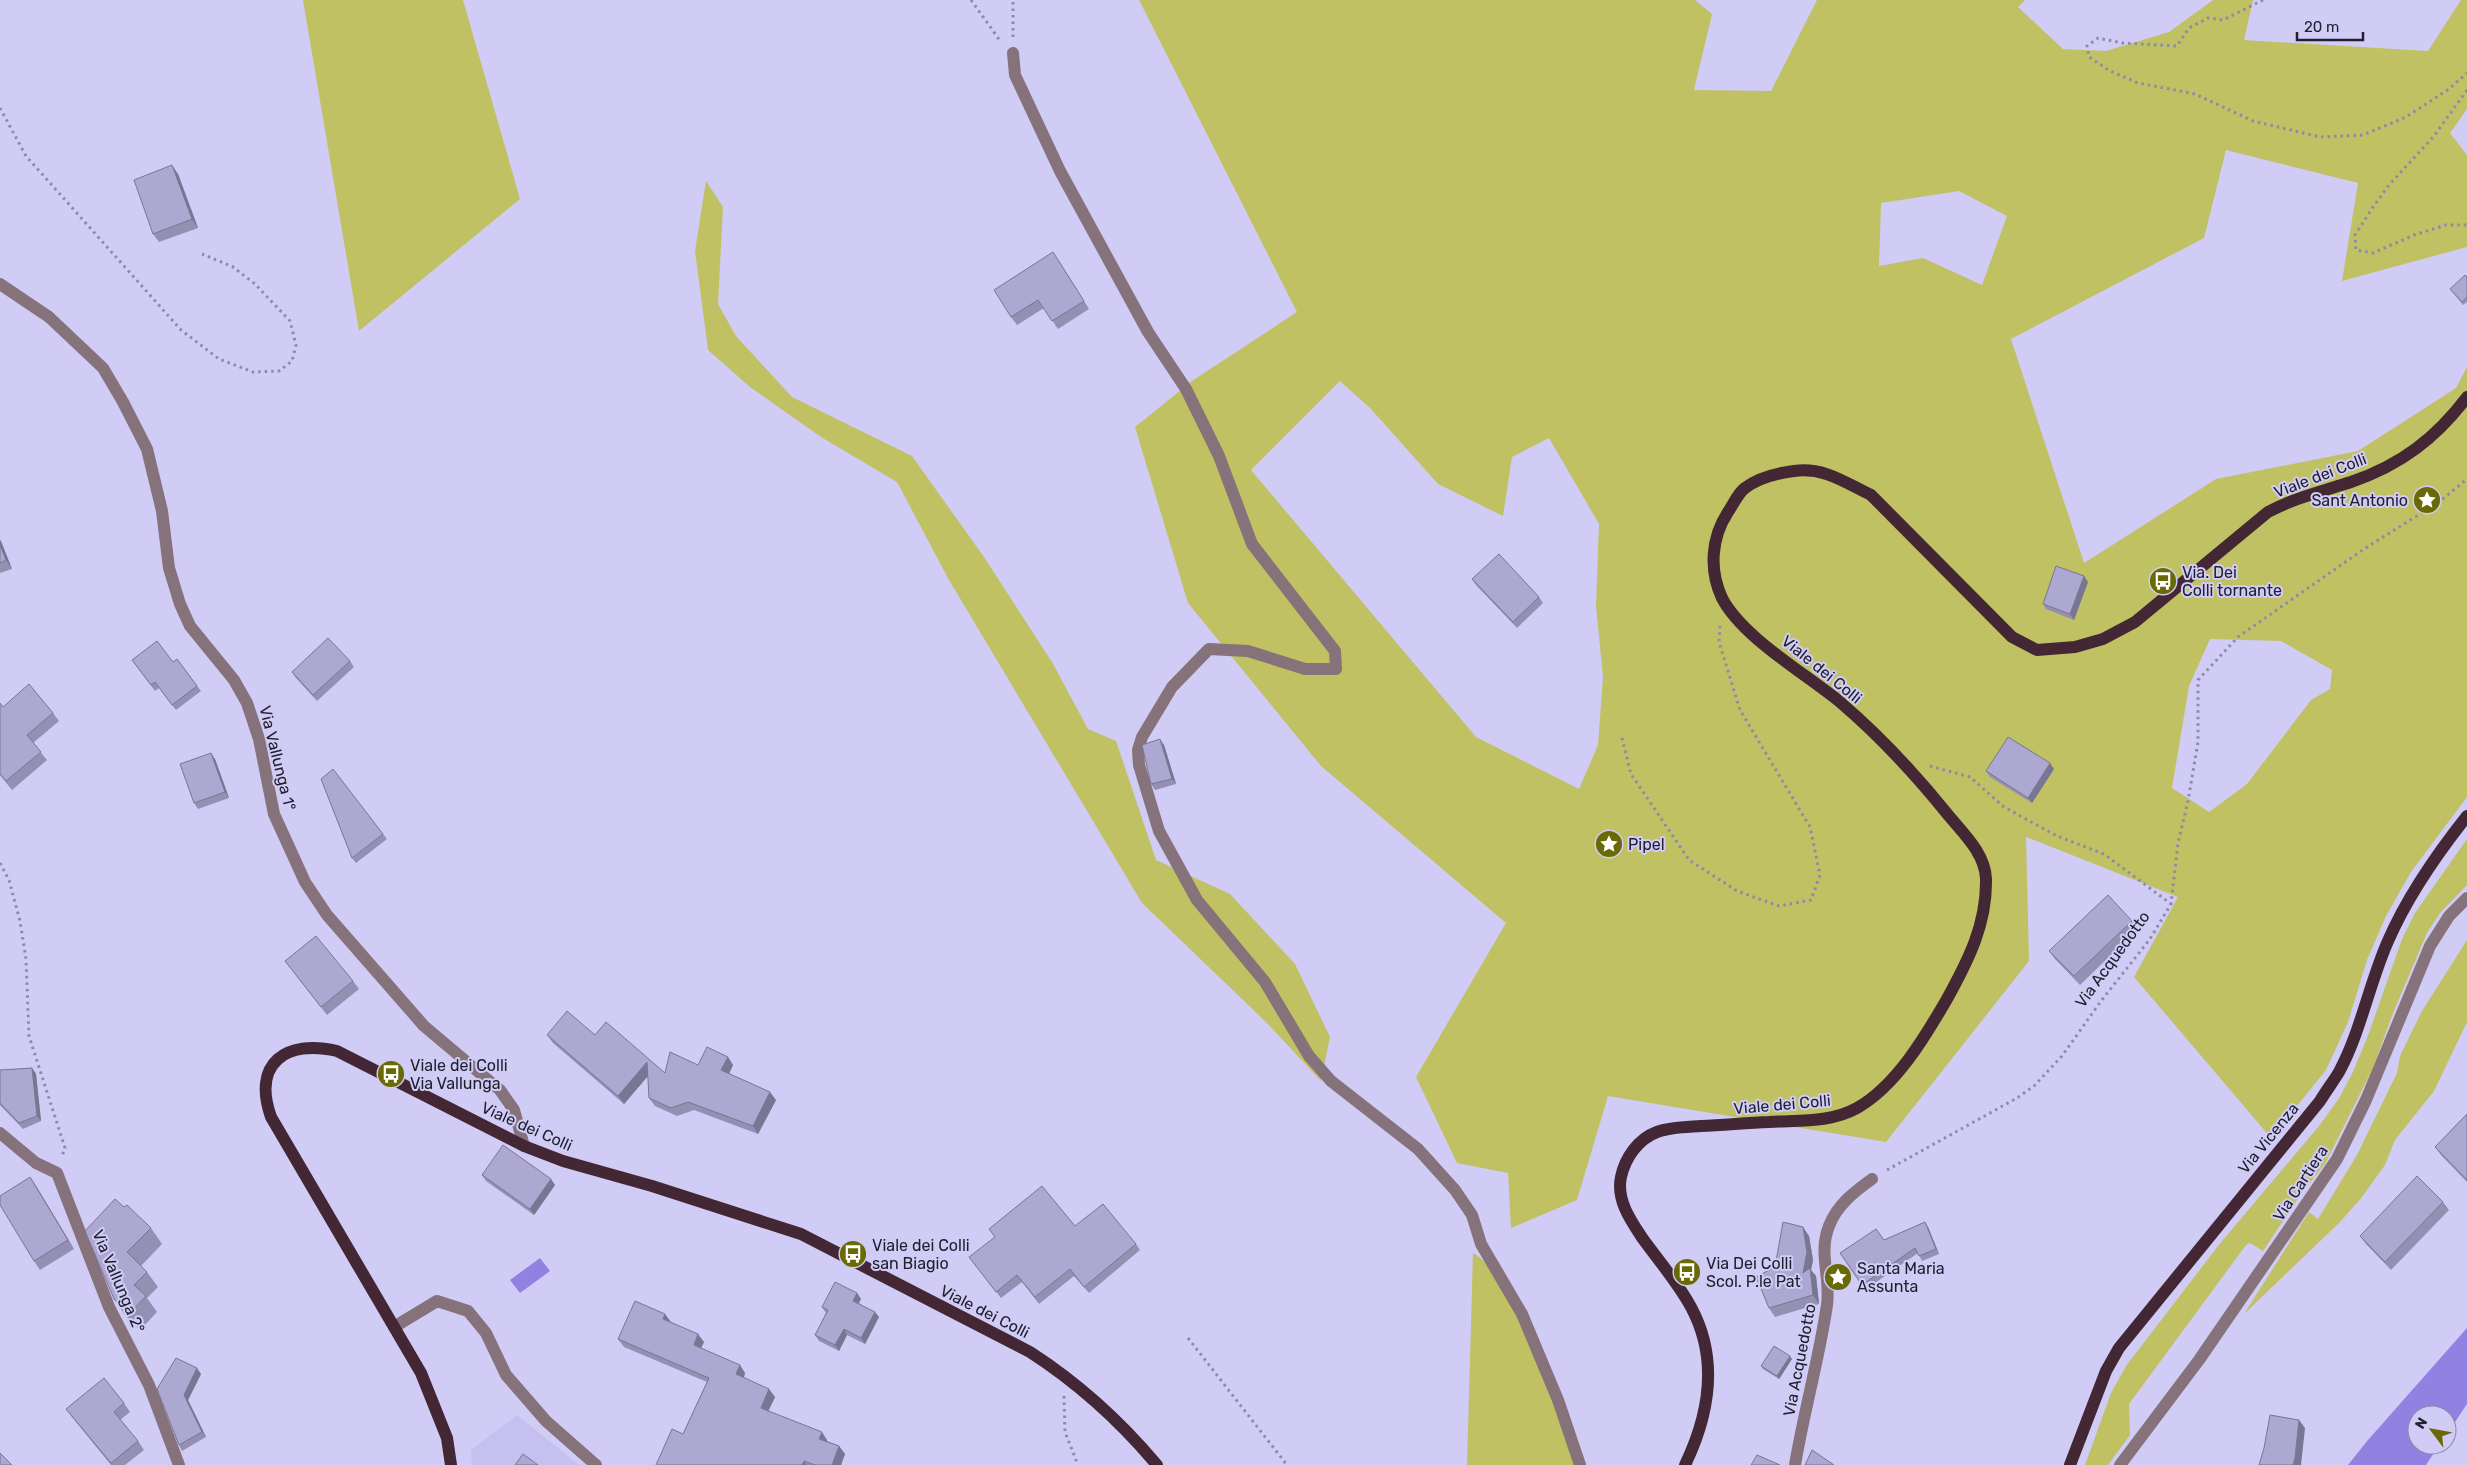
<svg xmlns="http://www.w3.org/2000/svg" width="2467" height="1465" viewBox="0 0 2467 1465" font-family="Rubik,sans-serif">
  <rect width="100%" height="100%" fill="#d0ccf6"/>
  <path fill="#c5c0f0" d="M517 1415 579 1465H472L471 1450Z"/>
  <path fill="#c0c163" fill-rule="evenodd" d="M303 0H463L520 199 359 331Z
    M1139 0H1695L1712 14 1694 90 1771 91 1817 0H2025L2018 7 2063 49 2106 51 2169 32 2213 0H2253L2244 40 2428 51 2461 0H2467V109L2450 133 2467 155V247L2342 281 2358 183 2226 150 2204 238 2011 339 2084 563 2216 479 2358 451 2456 388 2467 367V797L2411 872 2386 916 2367 960 2348 1022 2326 1070 2271 1138 2134 977 2178 897 2026 837 2029 961 1886 1142 1608 1096 1577 1200 1511 1228 1508 1173 1457 1163 1416 1077 1506 923 1321 766 1188 603 1135 427 1192 381 1297 312ZM1959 191 2007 216 1982 285 1923 258 1879 266 1881 203ZM1340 381 1371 409 1438 484 1503 516 1512 457 1549 438 1599 524 1596 606 1603 677 1598 745 1579 789 1476 737 1251 470ZM2210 639 2281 641 2332 670 2330 689 2311 700 2247 784 2209 812 2172 788 2189 686Z
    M706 181 723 207 718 304 736 336 792 397 912 456 984 557 1052 662 1088 729 1116 741 1156 860 1230 894 1295 964 1330 1037 1321 1081 1267 1023 1142 903 949 580 897 482 821 437 750 387 708 350 695 251Z
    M2467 839V885L2440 913 2427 933 2393 1013 2373 1068 2325 1164 2303 1191 2263 1251 2250 1243 2246 1245 2129 1404 2130 1435 2108 1465H2085L2111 1393 2126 1366 2218 1246 2319 1126 2338 1100 2352 1074 2369 1033 2402 939 2415 913Z
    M2467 940V1022L2434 1091 2395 1140 2385 1165 2362 1197 2340 1222 2244 1314 2309 1212 2318 1219 2357 1155 2397 1073 2400 1056 2422 1011Z
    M1473 1253C1512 1272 1559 1421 1575 1465H1467Z"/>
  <path fill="#9182e1" d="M540 1258 550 1271 520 1293 510 1280Z
    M2467 1328V1404L2447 1434V1415H2417V1445H2439L2426 1465H2348L2368 1440Z"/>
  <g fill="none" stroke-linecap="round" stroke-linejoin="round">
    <path stroke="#8d8aa9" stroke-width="3" stroke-dasharray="2.5 4" stroke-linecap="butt" d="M971 0 1001 42
      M2263 0 2223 20 2208 18 2189 28 2177 46 2122 43 2098 38 2087 46 2089 57 2110 71 2138 83 2195 94 2253 121 2320 137 2363 135 2406 117 2449 89 2467 73
      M1013 37V0
      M2467 90 2434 136 2389 185 2373 207 2355 235 2356 250 2373 253 2414 235 2446 225H2467
      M0 108 26 156 181 330 219 359 253 372 279 371 292 361 296 345 290 321 255 284 233 267 202 254
      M1622 738 1631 774 1689 860 1737 891 1779 906 1811 900 1820 875 1810 827 1740 710 1719 642 1720 626
      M1930 766 1970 777 2004 807 2057 836 2104 854 2171 904
      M0 863 9 880 20 921 26 959 29 1036 65 1148 62 1156
      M1887 1170 2017 1098 2034 1086 2062 1056 2101 1001 2150 939 2171 904 2178 843 2188 801 2198 742V680L2238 637 2364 549 2439 502 2467 479
      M1188 1338 1287 1465
      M1064 1396 1065 1432 1078 1465"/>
    <path stroke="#85727a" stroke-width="12" d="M1013 53 1015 75 1060 171 1148 332 1186 389 1219 456 1252 544 1335 651 1336 669H1305L1248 651 1209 649 1172 687 1142 737 1138 750 1139 765 1159 831 1197 900 1265 982 1309 1056 1331 1081 1418 1149 1455 1190 1472 1215 1481 1244 1522 1314 1558 1400 1580 1465
      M0 284 49 317 103 368 123 402 147 449 162 511 169 568 180 604 190 626 234 680 247 703 259 739 274 814 305 882 327 915 424 1026 500 1090 514 1110 524 1146
      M0 1133 36 1163 57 1173 109 1307 149 1385 179 1465
      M394 1327 437 1301 468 1311 486 1333 506 1375 546 1421 596 1465
      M1795 1465C1804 1411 1819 1359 1827 1305 1831 1277 1818 1254 1829 1226 1837 1205 1854 1192 1872 1179
      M2120 1465 2199 1360 2337 1159 2366 1100 2430 946 2449 916 2467 898"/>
    <path stroke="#442735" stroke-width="12" d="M451 1465 447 1438 421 1373 271 1117C252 1063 286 1039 337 1051L524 1146 563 1161 652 1186 801 1234 1030 1352C1078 1383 1120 1421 1157 1465
      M1685 1465C1710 1413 1719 1359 1691 1307 1678 1283 1659 1261 1643 1239 1631 1221 1616 1200 1621 1177 1625 1158 1638 1139 1657 1132 1670 1127 1687 1127 1701 1126 1724 1125 1746 1123 1769 1122 1799 1120 1830 1123 1857 1108 1896 1086 1925 1037 1947 999 1968 961 1987 924 1986 879 1985 854 1965 835 1949 816 1916 775 1880 736 1840 702 1806 674 1742 637 1722 598 1709 570 1711 538 1728 512 1733 505 1738 493 1745 488 1758 478 1778 473 1794 471 1824 467 1844 482 1871 495L2012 637 2037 650 2075 647 2103 639 2135 622 2268 512C2294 498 2323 491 2351 482 2401 465 2436 438 2467 397
      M2070 1465 2106 1371 2119 1348 2320 1101C2326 1091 2333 1082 2339 1072 2361 1031 2369 984 2388 941 2408 895 2436 855 2467 816"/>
  </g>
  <path fill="#9490b4" d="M178 174 198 228 159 242 153 234Z
    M1059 261 1089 309 1058 329 1044 308 1017 325 1011 317Z
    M2467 277V302L2463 305 2450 289Z
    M0 540 12 569 0 573Z
    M1472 579 1539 597 1543 603 1517 628 1476 585Z
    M2088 582 2074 620 2046 609 2043 604Z
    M177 659 201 691 176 710 159 688 155 691 132 660 173 662Z
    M350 661 354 667 317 701 296 678 292 672Z
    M0 703 3 707 53 713 59 721 33 743 47 760 12 790 0 775Z
    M1164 745 1176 784 1155 790 1151 784Z
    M215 759 229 798 198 809 194 803Z
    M2054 769 2032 803 1990 777 1986 771Z
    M383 834 387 839 356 863 352 858Z
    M2132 921 2138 929 2080 985 2055 959 2049 951Z
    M285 961 353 981 359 989 327 1015Z
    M547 1035H595L665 1073 698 1065H733L729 1074 776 1100 758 1134 694 1110 677 1116 655 1106 649 1098 648 1076 624 1104 553 1043Z
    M32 1068 36 1074 41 1121 23 1129 0 1105V1070Z
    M2467 1114V1182L2441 1155 2435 1147Z
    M482 1175 555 1185 534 1215 486 1181Z
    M36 1186 74 1249 40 1270 34 1261Z
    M2443 1202 2449 1210 2391 1270 2366 1244 2360 1236Z
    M124 1207 151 1228 162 1244 141 1266 147 1272 158 1287 147 1298 157 1312 140 1330 125 1315 114 1299Z
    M1075 1226 1136 1244 1140 1250 1089 1293 1074 1276 1039 1304 1022 1282 1001 1298 969 1257Z
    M1928 1227 1939 1254 1922 1261 1918 1253 1865 1290 1840 1253Z
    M1809 1236 1813 1260 1811 1270 1816 1276 1819 1304 1775 1317 1769 1308 1775 1267Z
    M857 1293 861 1299 859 1303 879 1317 865 1344 847 1335 839 1351 819 1341 815 1335 826 1313 822 1307Z
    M671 1322 704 1342 701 1348 745 1373 744 1377 775 1397 768 1411 827 1440V1441L839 1446 845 1454 841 1465H656L683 1434 707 1382 624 1347 618 1339Z
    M1792 1359 1779 1379 1763 1369 1761 1366Z
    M201 1374 188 1400 206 1437 182 1451 179 1445 157 1389Z
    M124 1403 130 1412 120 1420 138 1441 144 1450 125 1465H111L72 1417 66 1409Z"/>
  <path fill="#787692" d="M172 165 178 174 198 228 192 219Z
    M0 540 1 541 12 569 6 560 0 545Z
    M2084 576 2088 582 2074 620 2070 614Z
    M1160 739 1164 745 1176 784 1172 779Z
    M211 753 215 759 229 798 225 792Z
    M2050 763 2054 769 2032 803 2028 798Z
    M728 1057 733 1065 727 1078 721 1070Z
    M647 1062 653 1070 624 1104 618 1096Z
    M32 1068 36 1074 41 1121 37 1116Z
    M770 1092 776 1100 758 1134 753 1126Z
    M30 1177 36 1186 74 1249 68 1240Z
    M551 1179 555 1185 534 1215 530 1209Z
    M1925 1222 1928 1227 1939 1254 1936 1249Z
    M1803 1227 1809 1236 1813 1260 1811 1270 1816 1276 1819 1304 1813 1295 1803 1273Z
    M857 1293 861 1299 857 1306 853 1301Z
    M875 1312 879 1317 865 1344 861 1338Z
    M665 1314 671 1322 669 1327 663 1319Z
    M844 1329 847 1335 839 1351 835 1345Z
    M698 1334 704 1342 699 1352 694 1345Z
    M1790 1356 1792 1359 1779 1379 1777 1376Z
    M740 1365 745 1373 742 1382 736 1374Z
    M197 1368 201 1374 188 1400 206 1437 202 1432 184 1395Z
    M769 1389 775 1397 766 1416 761 1408Z
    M2299 1420 2305 1428 2301 1465H2293Z
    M822 1432 827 1440 825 1447 819 1439Z
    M839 1446 845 1454 841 1465H832Z
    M804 1461 807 1465H802Z"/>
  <path fill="#aca8d1" stroke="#787692" d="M172 165 192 219 153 234 134 180Z
    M1053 252 1084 301 1052 321 1038 300 1011 317 994 290Z
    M2465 275 2467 277V297L2462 302 2450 289Z
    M0 545 6 560 0 563Z
    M1499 554 1539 597 1513 622 1472 579Z
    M2056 566 2084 576 2070 614 2043 604Z
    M328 638 350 661 313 695 292 672Z
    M157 641 173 662 177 659 197 686 172 705 155 682 151 685 132 660Z
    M29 684 53 713 27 735 41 752 6 781 0 774V703L3 707Z
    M2008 737 2050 763 2028 798 1986 771Z
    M1160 739 1172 779 1151 784 1142 745Z
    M211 753 225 792 194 803 180 764Z
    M333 769 383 834 352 858 321 779Z
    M2108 895 2132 921 2074 976 2049 951Z
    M316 936 353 981 321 1007 285 961Z
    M567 1011 595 1035 606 1022 665 1073 670 1052 698 1065 707 1047 728 1057 721 1070 770 1092 753 1126 688 1102 671 1108 649 1098 647 1062 618 1096 547 1035Z
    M32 1068 37 1116 19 1123 0 1103V1070Z
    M2467 1114V1180L2435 1147Z
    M503 1145 551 1179 530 1209 482 1175Z
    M2417 1176 2443 1202 2385 1262 2360 1236Z
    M30 1177 68 1240 34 1261 0 1205V1196Z
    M1042 1186 1075 1226 1103 1204 1136 1244 1084 1287 1070 1269 1035 1297 1017 1275 996 1292 969 1257 995 1237 989 1229Z
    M115 1199 124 1207 127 1205 151 1228 127 1252 147 1272 134 1285 146 1296 129 1314 114 1299 85 1231Z
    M1783 1222 1803 1227 1807 1252 1803 1273 1810 1268 1813 1295 1769 1308 1756 1277 1775 1267Z
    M1925 1222 1936 1249 1919 1256 1915 1248 1862 1285 1840 1253 1876 1229 1884 1240Z
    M835 1282 857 1293 853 1301 875 1312 861 1338 844 1329 835 1345 815 1335 828 1310 822 1307Z
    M635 1301 665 1314 663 1319 698 1334 694 1345 740 1365 736 1374 769 1389 761 1408 822 1432 819 1439 839 1446 832 1465H815L804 1461 802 1465H656L672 1429 683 1434 709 1378 618 1339Z
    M1774 1346 1790 1356 1777 1376 1761 1366Z
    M176 1358 197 1368 184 1395 202 1432 179 1445 157 1389Z
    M104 1378 124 1403 114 1412 138 1441 111 1463 66 1409Z
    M2270 1415 2299 1420 2295 1458 2293 1465H2259L2264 1448Z
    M1812 1450 1834 1465H1805Z
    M0 1453 12 1465H0Z
    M523 1454 538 1465H515Z
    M1757 1455 1780 1465H1751Z"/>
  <defs>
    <symbol id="sight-disc" viewBox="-11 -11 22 22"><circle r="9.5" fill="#696905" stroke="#d0ccf6"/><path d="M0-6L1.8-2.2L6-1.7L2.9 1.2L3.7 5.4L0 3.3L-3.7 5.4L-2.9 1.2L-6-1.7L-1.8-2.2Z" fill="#fff"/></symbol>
    <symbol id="bus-disc" viewBox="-11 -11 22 22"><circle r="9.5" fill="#696905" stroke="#d0ccf6"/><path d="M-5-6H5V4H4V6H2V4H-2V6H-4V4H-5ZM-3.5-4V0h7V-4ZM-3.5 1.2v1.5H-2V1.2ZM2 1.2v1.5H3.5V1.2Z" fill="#fff"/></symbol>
  </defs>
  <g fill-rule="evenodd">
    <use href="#sight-disc" x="2411" y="484" width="32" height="32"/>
    <use href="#bus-disc" x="2147" y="565" width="32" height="32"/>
    <use href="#sight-disc" x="1593" y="828" width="32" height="32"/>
    <use href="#bus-disc" x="375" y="1058" width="32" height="32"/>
    <use href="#bus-disc" x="837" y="1238" width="32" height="32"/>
    <use href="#bus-disc" x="1671" y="1256" width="32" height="32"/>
    <use href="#sight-disc" x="1822" y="1261" width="32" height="32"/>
  </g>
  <g text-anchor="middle" stroke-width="4" stroke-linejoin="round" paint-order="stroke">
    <g font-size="16" fill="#21202f" stroke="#d0ccf6">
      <text transform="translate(2320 475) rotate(-21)" y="6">Viale dei Colli</text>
      <text transform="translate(1822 669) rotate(39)" y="6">Viale dei Colli</text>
      <text transform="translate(278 758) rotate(76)" y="6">Via Vallunga 1°</text>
      <text transform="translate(2112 959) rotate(-54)" y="6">Via Acquedotto</text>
      <text transform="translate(1782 1104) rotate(-5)" y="6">Viale dei Colli</text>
      <text transform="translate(527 1126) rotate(24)" y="6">Viale dei Colli</text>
      <text transform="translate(2268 1138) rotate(-51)" y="6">Via Vicenza</text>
      <text transform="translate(2300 1183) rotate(-57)" y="6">Via Cartiera</text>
      <text transform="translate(119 1281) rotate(67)" y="6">Via Vallunga 2°</text>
      <text transform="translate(985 1311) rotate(27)" y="6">Viale dei Colli</text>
      <text transform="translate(1799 1360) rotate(-79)" y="6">Via Acquedotto</text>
    </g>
    <g font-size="16" fill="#21202f" stroke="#d0ccf6" text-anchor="start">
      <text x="2408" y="506" text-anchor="end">Sant Antonio</text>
      <text x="2182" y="578">Via. Dei<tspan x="2182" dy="18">Colli tornante</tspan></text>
      <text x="1628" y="850">Pipel</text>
      <text x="410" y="1071">Viale dei Colli<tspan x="410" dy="18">Via Vallunga</tspan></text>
      <text x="872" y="1251">Viale dei Colli<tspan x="872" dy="18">san Biagio</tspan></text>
      <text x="1706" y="1269">Via Dei Colli<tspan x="1706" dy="18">Scol. P.le Pat</tspan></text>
      <text x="1857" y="1274">Santa Maria<tspan x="1857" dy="18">Assunta</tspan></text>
    </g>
  </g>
  <g transform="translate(2432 1430) rotate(302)"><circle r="24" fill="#d0ccf6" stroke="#8a87a6"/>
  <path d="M0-4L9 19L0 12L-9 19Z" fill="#696905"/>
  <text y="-8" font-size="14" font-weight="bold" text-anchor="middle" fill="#21202f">N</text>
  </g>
  <path d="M2297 32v8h66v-8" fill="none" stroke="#21202f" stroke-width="2.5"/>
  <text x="2304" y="32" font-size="15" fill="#21202f" stroke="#d0ccf6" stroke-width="4" paint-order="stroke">20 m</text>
</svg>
